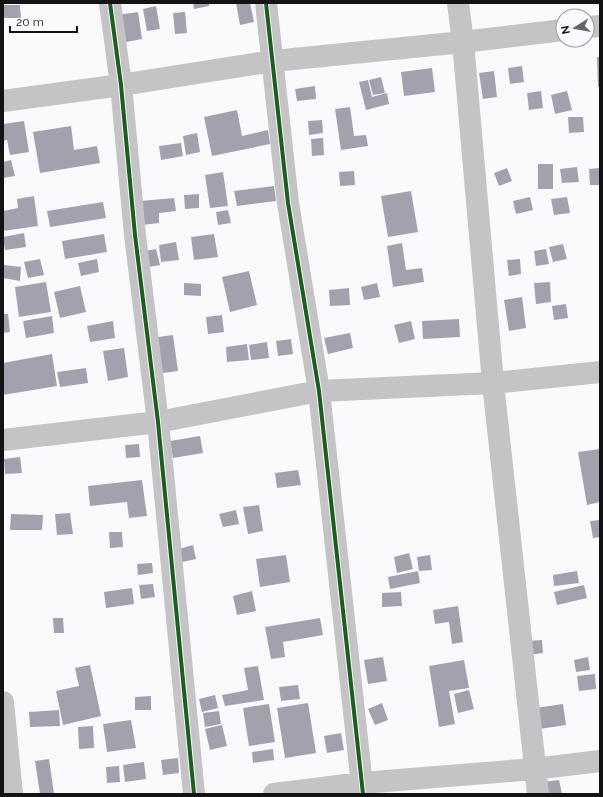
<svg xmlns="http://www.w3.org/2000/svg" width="603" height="797" viewBox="0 0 603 797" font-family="Raleway,sans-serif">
  <rect width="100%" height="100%" fill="#fafafd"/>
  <path fill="#a4a1ae" d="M193 3H209V6L194 9Z
    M236 3H250L254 22 240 25Z
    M3 5H20L21 18H3Z
    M156 6 160 29 147 31 143 9Z
    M138 12 142 39 121 43 117 15Z
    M185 12 187 33 175 34 173 13Z
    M597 57H600V87H598Z
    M522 66 524 82 510 84 508 68Z
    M432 68 435 92 404 96 401 72Z
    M494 71 497 97 483 99 479 73Z
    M381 77 385 93 373 95 369 80Z
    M368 80 372 97 387 93 389 104 366 110 359 82Z
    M315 86 316 99 297 101 295 89Z
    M541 91 543 108 529 110 527 93Z
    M567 91 572 110 555 114 551 95Z
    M350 107 354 136 366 135 368 146 341 150 335 109Z
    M237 110 242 136 268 130 270 144 212 156 204 117Z
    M568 117H583L584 132 569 133Z
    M322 120 323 133 309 135 308 121Z
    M24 121 29 152 10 155 7 140 3 141V124Z
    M71 126 74 150 97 146 100 163 40 173 33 132Z
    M197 133 200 152 186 155 183 136Z
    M323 138 324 155 312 156 311 139Z
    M181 143 183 156 161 160 159 146Z
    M11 160 15 176 3 178V162Z
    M538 164H553V189H538Z
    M577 167 579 182 562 183 560 169Z
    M507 168 512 181 499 186 494 173Z
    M600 168V185H590L589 169Z
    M354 171 355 185 340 186 339 172Z
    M223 172 228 206 210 208 205 175Z
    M274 186 276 201 237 206 234 191Z
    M411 191 418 232 388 237 381 196Z
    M199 194V208L185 209 184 195Z
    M34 196 38 226 3 231V211L18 208 17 199Z
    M530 197 533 210 516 214 513 201Z
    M567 197 570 213 554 215 551 199Z
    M174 198 176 211 159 213V223L142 225 140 201Z
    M103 202 106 218 50 227 47 211Z
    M228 210 231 223 218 225 216 212Z
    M24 233 26 247 5 250 3 237Z
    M104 234 107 252 65 259 62 241Z
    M214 234 218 257 194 260 191 237Z
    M176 242 179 260 161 262 159 245Z
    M402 243 406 270 422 268 424 282 393 287 387 246Z
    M563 244 567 259 553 262 549 247Z
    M156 249 160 265 149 267 145 251Z
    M546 249 549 264 536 266 534 251Z
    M40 259 44 275 28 278 24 262Z
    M97 259 99 272 81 276 78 263Z
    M520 259 521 274 509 276 507 260Z
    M4 265 21 267 20 281 3 278Z
    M249 271 257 305 230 312 222 277Z
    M46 282 51 312 19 317 15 287Z
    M550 282 551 302 536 304 534 283Z
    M184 283 201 284V296L184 295Z
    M377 283 380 297 364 300 361 287Z
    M80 286 86 312 60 318 54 292Z
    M349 288 350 305 330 306 329 290Z
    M522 297 526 328 509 331 504 300Z
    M566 304 568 318 554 320 552 306Z
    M3 314H8L10 332 3 333Z
    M222 315 224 332 208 334 206 317Z
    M52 316 54 333 26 338 23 321Z
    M459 319 460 337 423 339 422 321Z
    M113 321 115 338 90 342 87 326Z
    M411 321 415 339 399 343 394 325Z
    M350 333 353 348 328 354 324 338Z
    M173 335 178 371 156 374 151 338Z
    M291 339 293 354 278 356 276 341Z
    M267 342 269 358 251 360 249 345Z
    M247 344 249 360 227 362 226 347Z
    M124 348 128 377 108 381 103 351Z
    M52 354 57 386 3 395V363Z
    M86 368 88 383 60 387 57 372Z
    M200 436 203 453 173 458 170 441Z
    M139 444 140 457 126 458 125 445Z
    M600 449V502L587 505 578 452Z
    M20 457 22 473 5 474 4 459Z
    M298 470 301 485 277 488 275 473Z
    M142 480 147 516 129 518 127 502 90 506 88 486Z
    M259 505 263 531 248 534 243 507Z
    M236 510 239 524 223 527 219 514Z
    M70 513 73 534 57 535 55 514Z
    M11 514 43 515 42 530H10Z
    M600 520V537L593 538 590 521Z
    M109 532H122L123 547 110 548Z
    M193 545 196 559 182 562 179 549Z
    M409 553 413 569 397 573 394 557Z
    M286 555 290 582 260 587 256 559Z
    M430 555 432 570 419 571 417 557Z
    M152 563 153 573 138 575 137 564Z
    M418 571 420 583 390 589 388 577Z
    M577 571 579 583 554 586 553 575Z
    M153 584 155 597 141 599 139 585Z
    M584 585 587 598 557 605 554 592Z
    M132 588 134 604 106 608 104 592Z
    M252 591 256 611 237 615 233 596Z
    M401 592 402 606 382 607V593Z
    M458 606 463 642 452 644 449 622 435 624 433 610Z
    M53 618H63L64 633H54Z
    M320 618 323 635 283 642 285 657 271 659 265 627Z
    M542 640 543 653 528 655 527 641Z
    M383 657 387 681 368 684 364 660Z
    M588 657 590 670 576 672 574 660Z
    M464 660 469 688 449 691 455 724 439 727 429 666Z
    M90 665 101 716 63 725 56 691 79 686 75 668Z
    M258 666 264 700 225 706 222 695 248 690 244 668Z
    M595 674 596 689 579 691 577 676Z
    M298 685 300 699 281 701 279 687Z
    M469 690 474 709 458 713 454 694Z
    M215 695 218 708 202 712 199 699Z
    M151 696V710H135V697Z
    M308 703 316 753 285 758 277 708Z
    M382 703 388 720 375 725 368 709Z
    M269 704 275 742 249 746 243 708Z
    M563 704 566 725 539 729 536 708Z
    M59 710 60 726 30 727 29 712Z
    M219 711 221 724 205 727 203 713Z
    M131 720 136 748 107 752 103 724Z
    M222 725 227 746 210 750 205 729Z
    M93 726 94 748 79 749 78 727Z
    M341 733 344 750 327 753 324 736Z
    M273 749 274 760 253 763 252 752Z
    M178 758 179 773 163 775 161 760Z
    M49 759 54 794H40L35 761Z
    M144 762 146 779 125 782 123 765Z
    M119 766 120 782 107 783 106 767Z
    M559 780 562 794H545L543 782Z"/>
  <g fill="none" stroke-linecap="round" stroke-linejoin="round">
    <path stroke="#c4c4c6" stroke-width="22" d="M110 3 121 85 135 235 158 422 194 794
      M266 3 288 203 319 391 363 794
      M458 3 463 42 493 383 538 794
      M587 27 600 26
      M3 101 121 85 273 61 463 42 563 30
      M3 440 158 422 319 391 493 383 600 372
      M3 702 12 794
      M274 794 362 783 534 769 600 761"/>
    <defs>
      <path id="cycleway" d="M110 3 121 85 135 235 158 422 194 794
        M266 3 288 203 319 391 363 794"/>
    </defs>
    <use href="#cycleway" stroke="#f9f9fe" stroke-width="6"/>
    <use href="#cycleway" stroke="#1b5e20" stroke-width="4"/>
  </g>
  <rect width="603" height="797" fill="none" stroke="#131316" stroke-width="8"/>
  <g transform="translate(575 28) rotate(259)"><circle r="19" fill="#f9f9fe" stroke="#9d9da1"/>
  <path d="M0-3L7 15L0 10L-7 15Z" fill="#646467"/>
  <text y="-6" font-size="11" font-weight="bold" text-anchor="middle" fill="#131316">N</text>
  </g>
  <path d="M10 26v6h67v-6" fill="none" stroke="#131316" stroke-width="2"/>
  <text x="16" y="26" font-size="12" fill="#131316" stroke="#f9f9fe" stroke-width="3" paint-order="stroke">20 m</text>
</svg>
